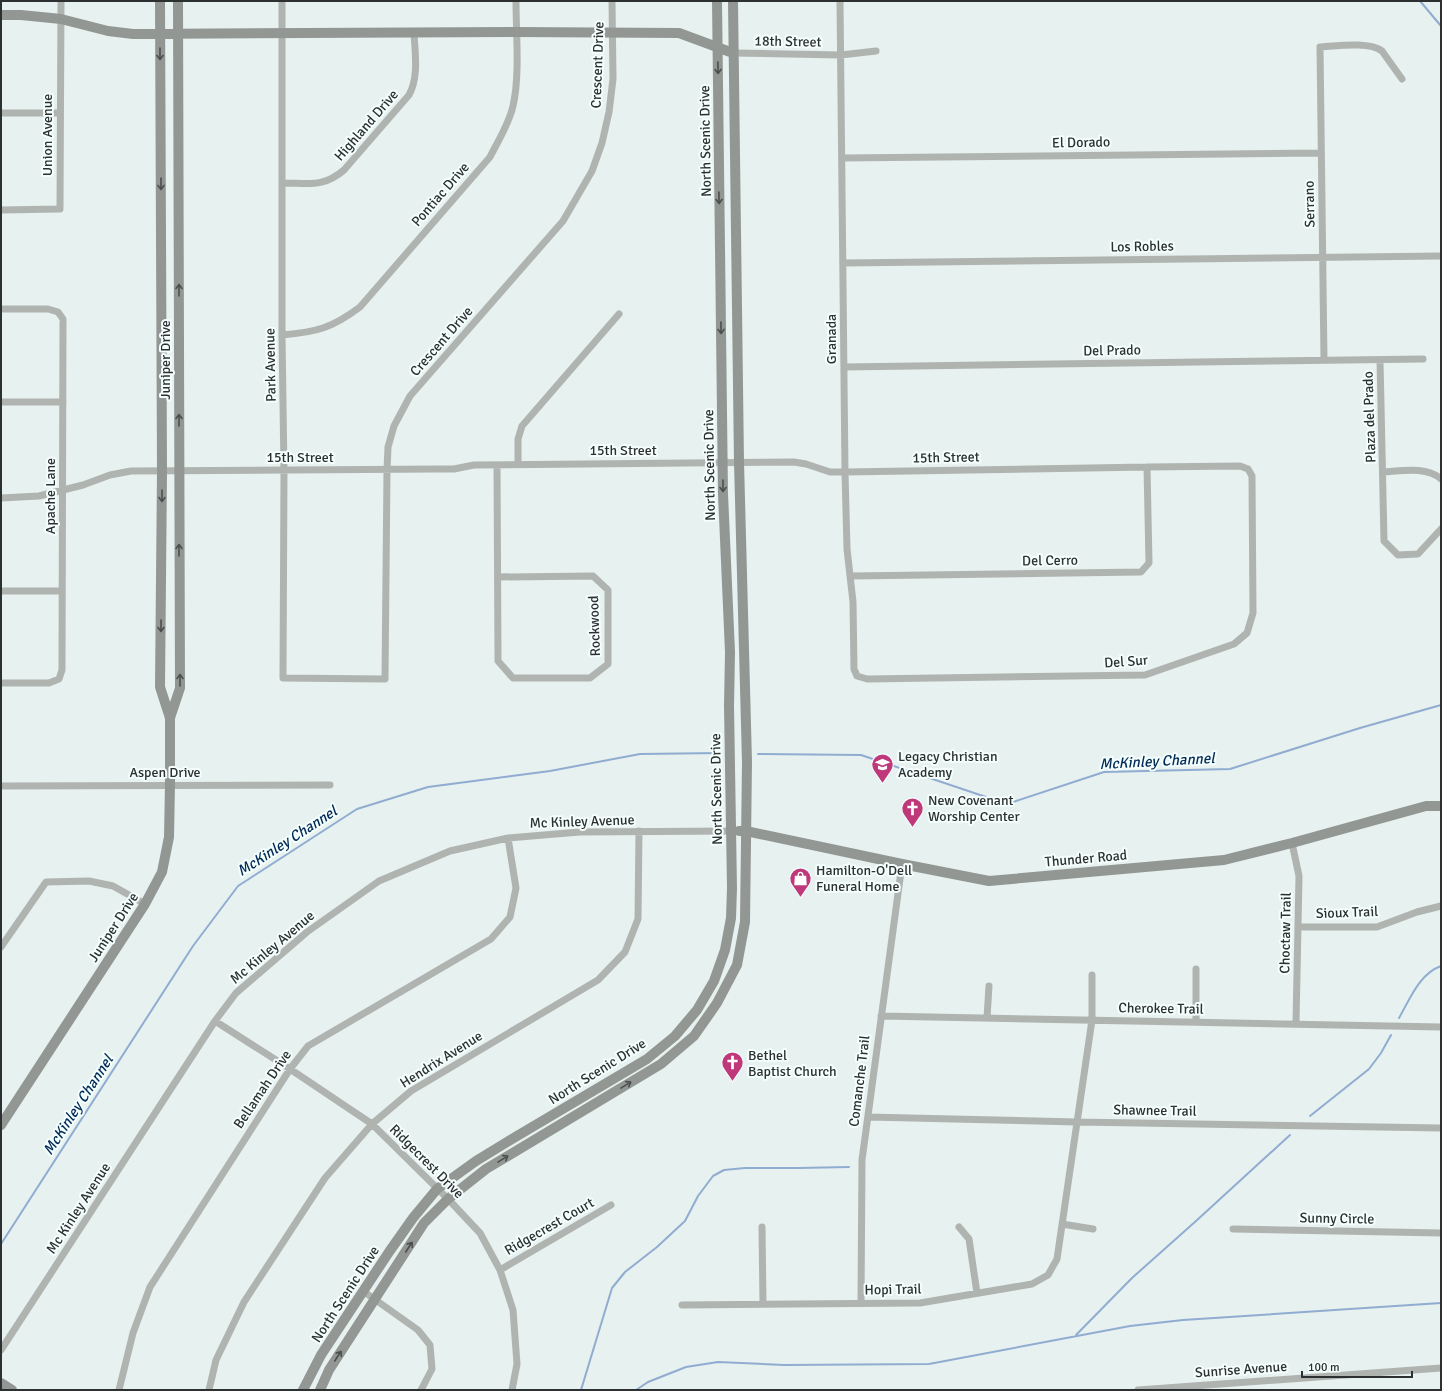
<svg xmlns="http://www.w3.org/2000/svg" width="1442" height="1391" viewBox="0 0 1442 1391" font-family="Signika,sans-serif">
  <rect width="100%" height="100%" fill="#e7f1ef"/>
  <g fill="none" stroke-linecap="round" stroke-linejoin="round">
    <path stroke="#90acd1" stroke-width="2" d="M1420 1 1441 26
      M758 754 861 755 1007 804 1104 772 1230 769 1360 728 1441 705
      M1399 1018C1410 999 1419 974 1441 966
      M1310 1116 1369 1069 1381 1053 1391 1035
      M1 1244 193 946 238 886 357 809 428 787 550 771 640 754 721 753
      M1076 1335 1132 1278 1196 1221 1290 1135
      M581 1390 612 1288 625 1272 657 1247 685 1221 698 1196 713 1176 724 1170 745 1168H799L849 1167
      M636 1390 648 1382 686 1367 718 1362 784 1365 929 1364 1130 1326 1183 1320 1441 1303"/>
    <path stroke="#b0b4b1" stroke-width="7" d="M282 1V335L284 471 283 678 385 679 387 470 388 447 394 426 410 396 563 221 592 171 602 143 609 112 613 79 612 1
      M733 53 841 55 876 51
      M1 113H60
      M842 158 1321 153
      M282 183C309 183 323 188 344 170L409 95C419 77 415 53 414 33
      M1 210 60 209 61 1
      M843 263 1441 256
      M1 309H48L58 312 63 319 62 670 59 679 49 683H1
      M282 335C317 332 332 328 360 307L490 157C498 141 509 124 513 106 520 76 516 33 516 1
      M1324 360 1320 47C1336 46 1370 41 1382 51L1402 79
      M1380 360 1384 541 1398 555 1418 554 1441 529
      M844 367 1423 359
      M1 402H63
      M518 464V439L522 426 619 314
      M497 465 498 661 513 678H590L608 664V590L593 576 498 577
      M1384 472C1401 471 1427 466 1441 479
      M1 498 39 496 83 485 110 475 131 471 438 469H454L474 465 794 462 806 464 830 472H845L1147 467 1240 466 1248 469 1252 476 1253 613 1247 633 1234 644 1145 675 867 679 857 676 854 669 853 602 847 549 845 472 840 1
      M851 576 1141 572 1149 563 1147 467
      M1 591H62
      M1 786 330 785
      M1292 843 1299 876 1296 1023
      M1298 927H1377L1417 912 1441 906
      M1 947 46 882 89 881 113 886 145 904
      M881 1016 1441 1027
      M987 1018 989 986
      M215 1021 290 1069 372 1124 448 1199 480 1233 500 1270 513 1310 517 1364 512 1390
      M1196 1021V969
      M868 1117 1077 1122 1441 1128
      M1062 1224 1093 1229
      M762 1227 763 1304
      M959 1227 969 1239 977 1293
      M1233 1229 1441 1233
      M500 1270 611 1205
      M363 1291 418 1330 430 1345 432 1369 421 1390
      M861 1303 862 1160 902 864
      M682 1305 920 1303 1032 1284 1048 1275 1057 1259 1092 1020V975
      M1 1350 215 1021 236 993 307 932 379 881 450 851 508 838 580 832 731 831
      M119 1390 133 1333 150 1287 290 1069 308 1046 491 939 510 917 516 888 508 838
      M209 1390 216 1360 244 1302 325 1178 372 1124 411 1091 598 980 625 952 638 919 639 831
      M1138 1390 1441 1368"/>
    <path stroke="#929794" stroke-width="10" d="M1 15H21L61 19 108 31 133 34 516 32 679 33 733 53
      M170 718 180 688 178 1
      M739 831H746L902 864 989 881 1224 860 1292 843 1426 806H1441
      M1 1125 145 904 162 872 169 837 170 784V718L160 687 162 471 160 1
      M1 1383 12 1390
      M303 1390 321 1355 389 1252 413 1218 437 1189 476 1161 512 1139 647 1059 675 1036 697 1010 714 981 725 950 731 918 732 888 729 706 730 652 723 494 717 1
      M320 1390 329 1370 424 1223 448 1199 486 1169 661 1064 694 1036 717 1003 737 965 745 922 747 762 739 462 733 1"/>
  </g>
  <defs><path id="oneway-shaft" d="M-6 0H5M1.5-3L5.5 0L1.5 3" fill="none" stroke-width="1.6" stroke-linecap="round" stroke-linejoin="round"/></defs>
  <g stroke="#4b4f4e">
    <use href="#oneway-shaft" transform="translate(160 54) rotate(90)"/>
    <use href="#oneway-shaft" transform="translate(718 68) rotate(89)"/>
    <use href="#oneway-shaft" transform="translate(161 184) rotate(90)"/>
    <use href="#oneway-shaft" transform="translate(719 198) rotate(89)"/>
    <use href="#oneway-shaft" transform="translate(179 290) rotate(-90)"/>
    <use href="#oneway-shaft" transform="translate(721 328) rotate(89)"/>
    <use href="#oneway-shaft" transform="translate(179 420) rotate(-90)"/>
    <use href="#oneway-shaft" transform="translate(723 486) rotate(90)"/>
    <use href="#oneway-shaft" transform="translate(162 496) rotate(90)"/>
    <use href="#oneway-shaft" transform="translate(179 550) rotate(-90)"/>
    <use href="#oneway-shaft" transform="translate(161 626) rotate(90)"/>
    <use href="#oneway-shaft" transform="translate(180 680) rotate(-90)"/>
    <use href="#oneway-shaft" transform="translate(626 1085) rotate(-31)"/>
    <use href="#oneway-shaft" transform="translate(503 1159) rotate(-31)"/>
    <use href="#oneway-shaft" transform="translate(409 1247) rotate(-57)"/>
    <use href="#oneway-shaft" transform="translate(338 1356) rotate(-57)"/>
  </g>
  <defs>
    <symbol id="school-pin" viewBox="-11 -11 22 30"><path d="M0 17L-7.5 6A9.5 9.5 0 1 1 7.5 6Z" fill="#be387a" stroke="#f4fefd"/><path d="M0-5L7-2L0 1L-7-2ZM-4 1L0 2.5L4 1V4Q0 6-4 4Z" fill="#fff"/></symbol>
    <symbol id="church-pin" viewBox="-11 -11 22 30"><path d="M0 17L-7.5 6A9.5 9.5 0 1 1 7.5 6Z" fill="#be387a" stroke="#f4fefd"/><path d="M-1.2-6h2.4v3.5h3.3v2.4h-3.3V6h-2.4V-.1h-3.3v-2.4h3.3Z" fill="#fff"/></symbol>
    <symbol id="shop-pin" viewBox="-11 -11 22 30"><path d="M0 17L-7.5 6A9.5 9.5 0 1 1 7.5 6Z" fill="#be387a" stroke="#f4fefd"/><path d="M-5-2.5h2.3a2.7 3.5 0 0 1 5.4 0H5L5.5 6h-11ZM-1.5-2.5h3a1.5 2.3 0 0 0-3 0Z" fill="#fff"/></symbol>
  </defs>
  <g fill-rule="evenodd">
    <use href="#school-pin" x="870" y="752" width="25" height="34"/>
    <use href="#church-pin" x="900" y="796" width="25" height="34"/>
    <use href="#shop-pin" x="788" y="866" width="25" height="34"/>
    <use href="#church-pin" x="720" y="1050" width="25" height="34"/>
  </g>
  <g text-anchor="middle" stroke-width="4" stroke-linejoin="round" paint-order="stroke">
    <g font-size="14" fill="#2c3030" stroke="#f4fefd">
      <text transform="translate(788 41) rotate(1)" y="5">18th Street</text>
      <text transform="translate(597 65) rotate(-88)" y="5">Crescent Drive</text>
      <text transform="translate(366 125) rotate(-49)" y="5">Highland Drive</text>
      <text transform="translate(47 135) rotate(-90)" y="5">Union Avenue</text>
      <text transform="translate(705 141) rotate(-91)" y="5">North Scenic Drive</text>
      <text transform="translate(1081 142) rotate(-1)" y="5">El Dorado</text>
      <text transform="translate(440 194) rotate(-49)" y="5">Pontiac Drive</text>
      <text transform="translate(1309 204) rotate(-91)" y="5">Serrano</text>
      <text transform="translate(1142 246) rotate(-1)" y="5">Los Robles</text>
      <text transform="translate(831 339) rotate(-90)" y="5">Granada</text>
      <text transform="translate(441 341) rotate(-49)" y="5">Crescent Drive</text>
      <text transform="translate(1112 350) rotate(-1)" y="5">Del Prado</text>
      <text transform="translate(165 360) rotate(-90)" y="5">Juniper Drive</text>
      <text transform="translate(270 365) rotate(-91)" y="5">Park Avenue</text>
      <text transform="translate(1369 417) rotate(-92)" y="5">Plaza del Prado</text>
      <text x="623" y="455">15th Street</text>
      <text x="300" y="462">15th Street</text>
      <text transform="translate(946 457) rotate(-1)" y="5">15th Street</text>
      <text transform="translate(709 465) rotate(-91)" y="5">North Scenic Drive</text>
      <text transform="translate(50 496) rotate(-90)" y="5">Apache Lane</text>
      <text transform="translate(1050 560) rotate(-1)" y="5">Del Cerro</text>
      <text transform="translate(594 626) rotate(-92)" y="5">Rockwood</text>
      <text transform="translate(1126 661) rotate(-4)" y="5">Del Sur</text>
      <text x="165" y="777">Aspen Drive</text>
      <text transform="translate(716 789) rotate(-91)" y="5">North Scenic Drive</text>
      <text transform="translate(582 821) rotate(-2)" y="5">Mc Kinley Avenue</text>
      <text transform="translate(1086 858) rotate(-5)" y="5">Thunder Road</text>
      <text transform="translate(1347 912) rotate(-2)" y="5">Sioux Trail</text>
      <text transform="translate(113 927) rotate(-57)" y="5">Juniper Drive</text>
      <text transform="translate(1285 933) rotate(-89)" y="5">Choctaw Trail</text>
      <text transform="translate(272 947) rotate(-40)" y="5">Mc Kinley Avenue</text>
      <text transform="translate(1161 1008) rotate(1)" y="5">Cherokee Trail</text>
      <text transform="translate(441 1059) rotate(-32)" y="5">Hendrix Avenue</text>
      <text transform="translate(597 1071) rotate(-32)" y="5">North Scenic Drive</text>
      <text transform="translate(859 1081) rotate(-83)" y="5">Comanche Trail</text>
      <text transform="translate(262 1089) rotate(-56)" y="5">Bellamah Drive</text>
      <text transform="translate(1155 1110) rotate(1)" y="5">Shawnee Trail</text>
      <text transform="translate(427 1161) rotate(45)" y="5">Ridgecrest Drive</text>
      <text transform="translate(78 1208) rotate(-57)" y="5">Mc Kinley Avenue</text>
      <text transform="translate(1337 1218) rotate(1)" y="5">Sunny Circle</text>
      <text transform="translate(549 1226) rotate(-30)" y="5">Ridgecrest Court</text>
      <text transform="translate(893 1289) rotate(-1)" y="5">Hopi Trail</text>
      <text transform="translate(345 1294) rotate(-57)" y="5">North Scenic Drive</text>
      <text transform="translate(1241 1369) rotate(-4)" y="5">Sunrise Avenue</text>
    </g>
    <g font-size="14" fill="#2c3030" stroke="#f4fefd" text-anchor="start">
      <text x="898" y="761">Legacy Christian<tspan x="898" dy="16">Academy</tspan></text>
      <text x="928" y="805">New Covenant<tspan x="928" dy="16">Worship Center</tspan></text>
      <text x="816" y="875">Hamilton-O'Dell<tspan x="816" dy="16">Funeral Home</tspan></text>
      <text x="748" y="1060">Bethel<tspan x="748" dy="16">Baptist Church</tspan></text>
    </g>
    <g font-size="15" font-style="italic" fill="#022a57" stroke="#f4fefd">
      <text transform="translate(1157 761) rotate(-3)" y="5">McKinley Channel</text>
      <text transform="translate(287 841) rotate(-33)" y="5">McKinley Channel</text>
      <text transform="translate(78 1105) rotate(-57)" y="5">McKinley Channel</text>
    </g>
  </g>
  <rect width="1442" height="1391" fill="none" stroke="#2c3030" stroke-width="4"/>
  <path d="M1302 1371v6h110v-6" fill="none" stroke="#2c3030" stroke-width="2"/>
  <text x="1308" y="1371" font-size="12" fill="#2c3030" stroke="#f4fefd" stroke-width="3" paint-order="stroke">100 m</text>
</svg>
